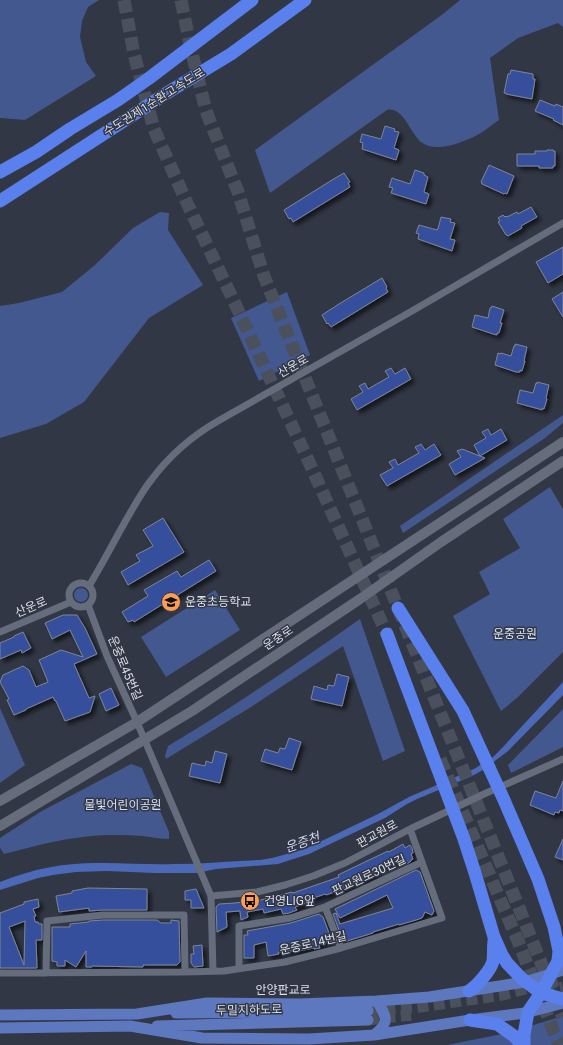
<svg xmlns="http://www.w3.org/2000/svg" width="563" height="1045" viewBox="0 0 563 1045" font-family="Roboto,'Noto Sans KR',sans-serif">
  <defs>
    <filter id="shadow"><feDropShadow dx="3.5" dy="3.5" stdDeviation="2" flood-color="#0009"/></filter>
  </defs>
  <rect width="100%" height="100%" fill="#323745"/>
  <path fill="#42588e" d="M0 0H99L88 7 82 21 80 37 86 62 96 76 25 120 0 118Z
    M460 0H563V27L558 23 518 38 490 58 499 120C493 124 486 130 479 134 464 142 436 154 421 142 410 133 403 106 387 110L270 193 255 150 443 14Z
    M160 212 169 213 168 230 203 285 149 318 84 402 46 424 0 438V306L19 303 62 292 95 265 133 228Z
    M287 292 310 355 259 381 231 318Z
    M563 415V423L545 438 403 533 400 526Z
    M550 487 563 509V652L517 698 501 711 453 616 490 594 479 572 520 548 503 519Z
    M74 595a7 7 0 1 1 14 0a7 7 0 1 1-14 0Z
    M215 590 240 630 166 677 141 637Z
    M360 619 405 751 383 761 343 646 251 707 166 759 165 756 168 746C234 707 297 663 360 619Z
    M0 708 25 765 0 783Z
    M563 709V747L511 773 508 765Z
    M131 764 142 768 169 832V839C162 839 157 838 150 837 136 835 121 835 107 835 72 836 38 845 4 854L0 848V838L40 812Z
    M563 1016V1045H447L507 1033Z"/>
  <path fill="#4c69b7" d="M563 682V695L508 751 483 770 472 776 417 799 407 804 385 818 309 854 278 864 216 869 197 873H155L107 871 76 872 53 875 38 878 0 890V882C34 868 68 862 104 863 128 863 151 865 175 864 203 864 232 861 260 860L272 858 305 849 378 814 409 797 474 769 493 757 503 747 512 737Z"/>
  <path fill="#36509c" stroke="#7e8594" fill-rule="evenodd" filter="url(#shadow)" d="M511 70 533 74V79H535L532 99 506 94V93H504L508 74H510Z
    M540 100 555 106 556 104 563 107V125L553 120 554 119 535 111Z
    M385 126 395 129 394 131 399 132 394 148 399 150 396 160 362 149 363 143 360 142 362 134 381 139Z
    M547 150H553V151H555V166H553V168H539V166H517V154H535V151H547Z
    M489 165 514 176 507 194 505 193 504 194 482 184V183L481 182Z
    M415 170 424 173V175L428 177 424 192 429 194 426 204 391 193 393 188 389 187 392 178 410 184Z
    M344 173 350 182 348 183 350 187 293 222 291 218 289 219 284 210 332 180Z
    M531 207 537 217 521 226 522 228 508 236 507 235H506L498 222 500 221 498 218 503 215 505 217 506 216 507 217 517 212 518 214Z
    M441 217 451 219 450 222 455 223 450 239 455 240 452 251 418 239 419 234 416 233 419 225 437 230V229H438Z
    M563 247V274L548 283 536 262Z
    M382 278 387 287 386 288 388 292 331 327 328 323 327 324 322 315 339 304Z
    M563 292V317L552 299Z
    M492 306 504 310 500 323H502L499 333H497V335L493 334 472 327 475 315 488 318 490 308H491Z
    M515 344 527 347 524 361H525L522 371 520 370V372H516L495 365 498 353 501 354V353L511 356 514 346H515Z
    M391 368 395 374 405 368 411 379 357 410 351 399 363 392 359 386 365 383 368 389 389 377 385 371Z
    M537 382 549 385 546 398 547 399 544 409 542 408V410L539 409 517 403 520 390 533 393 536 383 537 384Z
    M488 429 491 435 501 429 507 440 480 456 474 445 486 438 482 432Z
    M421 444 425 450 434 444 441 455 387 486 380 475 393 468 389 462 395 459 398 465 419 453 415 447Z
    M462 449 485 458 455 475 449 464 461 457 457 451Z
    M163 518 184 552 128 585 121 572 140 561 136 555 153 546 143 530Z
    M209 560 216 571 134 622 133 620 128 622 122 612 148 596 144 590 177 571 181 577Z
    M63 615H77L85 628 97 654 74 664 89 698 95 696 90 712 65 721 56 701H55L53 697 26 709V710L14 715 7 700 9 699 0 682 3 675 23 666 29 670 36 687 48 682 39 660 61 650 83 657 70 630 52 639 45 623Z
    M23 632 31 648 22 653 21 650 0 659V643L14 637V636Z
    M337 674 349 677 342 706 311 699 314 686 327 690 328 685 334 686Z
    M111 688 119 705 106 711 99 694Z
    M289 738 301 742 292 770 261 761 265 749 278 753 280 748 285 749Z
    M215 751 227 754 220 783 189 776 192 763 205 766 206 761 212 763Z
    M563 781V811L560 810 559 813 555 812 554 815 530 805 535 791 556 798Z
    M563 839V860L555 857Z
    M403 844 405 848 410 845 412 848 413 853 411 854 413 859 411 860V861L410 862 404 865 400 859 388 865 387 863 374 869 376 874 363 881 362 880 338 891 326 895 325 894 308 900 309 902 295 907 297 910 289 913 283 914 281 909 264 913 263 909 247 912 248 917 241 920 240 911 226 912 227 927 217 932 216 907 219 904 235 903 257 900V901L292 892 293 893 339 877 338 875 369 860 388 851 389 852Z
    M416 870 420 872 434 911 432 915 425 912 422 918 416 920 399 925V924L373 932V933L347 941 342 938 333 914 336 913 340 924 393 908 387 895 340 918 335 909Z
    M88 888 147 889V910H103L89 911V908L59 912 56 896 72 893V891Z
    M196 889 204 908H191V900H185V891Z
    M38 899 39 907 33 909 36 916H34L35 922H38L39 924H42V940H36L37 968H0V913L24 904V902ZM25 921 24 965 9 927Z
    M319 914 323 917 332 941 319 945 320 948 314 949V948L298 951V952L287 951 278 952 279 954 268 956 266 942 254 945V958H244V935H248L247 931 291 923Z
    M103 920H157L161 923H171V920L179 921 180 962 177 965H143V967L92 966V967H86V951L76 967 65 960V966H57V962L52 961V927H70V924L89 922V921Z
    M202 945 203 966 194 967 191 963V954H194L193 946Z"/>
  <g fill="none" stroke-linecap="round" stroke-linejoin="round">
    <path stroke="#4b505d" stroke-width="11" stroke-dasharray="11 5.5" stroke-linecap="butt" d="M544 992 563 987
      M368 1011 414 1008 503 995 563 979
      M368 1020 411 1015"/>
    <path stroke="#4b505d" stroke-width="13" stroke-dasharray="13 6" stroke-linecap="butt" d="M124 0 134 54 154 129 187 203 230 293 309 462 391 643
      M181 0 191 49 206 111 238 192 264 276 563 1017
      M440 759 518 941 559 1045"/>
    <path stroke="#656c7b" stroke-width="7" d="M69 595a12 12 0 1 1 24 0a12 12 0 1 1-24 0Z
      M89 586C103 563 115 539 129 515 136 503 143 490 152 479 170 455 192 436 218 421L412 311 563 223
      M88 605 107 656 137 722 211 896 257 892 285 885 313 876 345 863 410 829 484 794 563 759
      M0 632 71 602
      M211 896 213 971
      M325 907 341 948
      M239 968V926L290 918 325 907 422 862
      M0 973 185 972 224 971 285 962 341 948 442 918 410 829
      M46 973 47 921 103 915H184L185 972"/>
    <path stroke="#656c7b" stroke-width="10" d="M0 801 137 722 563 442
      M0 826 192 711 360 599 441 542 563 461"/>
    <path stroke="#5e78bf" stroke-width="11" d="M176 1013 368 1011
      M0 1015 137 1014 207 1003 299 1004 377 1001 429 997 525 982 551 974 563 970
      M157 1026 368 1020
      M0 1028 130 1026 202 1038 309 1039 374 1035 470 1020 525 1013 563 1003
      M374 1035C390 1023 387 1017 377 1001"/>
    <path stroke="#5980ec" stroke-width="13" d="M0 172 36 152 70 129 118 100 148 79 252 0
      M0 201 170 91 231 54 305 0
      M398 608 463 711 504 800 538 879 554 927 559 951 558 961 541 993 528 1012 524 1035V1045
      M387 634 464 839 475 873 494 937 502 955 507 963 521 978 541 993 563 999
      M469 991C477 986 491 970 493 961 494 954 493 948 494 941
      M470 1020 497 1024 514 1036 522 1045"/>
  </g>
  <defs>
    <symbol id="school-disc" viewBox="-11 -11 22 22"><circle r="9.5" fill="#fc9d53" stroke="#323745"/><path d="M0-5L7-2L0 1L-7-2ZM-4 1L0 2.5L4 1V4Q0 6-4 4Z" fill="#111"/></symbol>
    <symbol id="bus-disc" viewBox="-11 -11 22 22"><circle r="9.5" fill="#fc9d53" stroke="#323745"/><path d="M-5-6H5V4H4V6H2V4H-2V6H-4V4H-5ZM-3.5-4V0h7V-4ZM-3.5 1.2v1.5H-2V1.2ZM2 1.2v1.5H3.5V1.2Z" fill="#111"/></symbol>
  </defs>
  <g fill-rule="evenodd">
    <use href="#school-disc" x="160" y="591" width="22" height="22"/>
    <use href="#bus-disc" x="239" y="890" width="22" height="22"/>
  </g>
  <g text-anchor="middle" stroke-width="3" stroke-linejoin="round" paint-order="stroke">
    <g font-size="12" fill="#dbdfe8" stroke="#323745">
      <text transform="translate(154 102) rotate(-32)" y="4">수도권제1순환고속도로</text>
      <text transform="translate(293 366) rotate(-30)" y="4">산운로</text>
      <text transform="translate(31 607) rotate(-23)" y="4">산운로</text>
      <text transform="translate(278 638) rotate(-34)" y="4">운중로</text>
      <text transform="translate(125 668) rotate(67)" y="4">운중로45번길</text>
      <text transform="translate(377 834) rotate(-28)" y="4">판교원로</text>
      <text transform="translate(369 875) rotate(-25)" y="4">판교원로30번길</text>
      <text transform="translate(313 943) rotate(-13)" y="4">운중로14번길</text>
      <text x="283" y="994">안양판교로</text>
      <text transform="translate(249 1010) rotate(-1)" y="4">두밀지하도로</text>
    </g>
    <g font-size="12" fill="#dbdfe8" stroke="#323745" text-anchor="start">
      <text x="185" y="606">운중초등학교</text>
      <text x="264" y="905">건영LIG앞</text>
    </g>
    <g font-size="12" fill="#d6e0f6" stroke="#323745">
      <text x="515" y="638">운중공원</text>
      <text x="123" y="809">물빛어린이공원</text>
    </g>
    <g font-size="13" font-style="italic" fill="#d0d9ef" stroke="#323745">
      <text transform="translate(302 842) rotate(-19)" y="5">운중천</text>
    </g>
  </g>
</svg>
